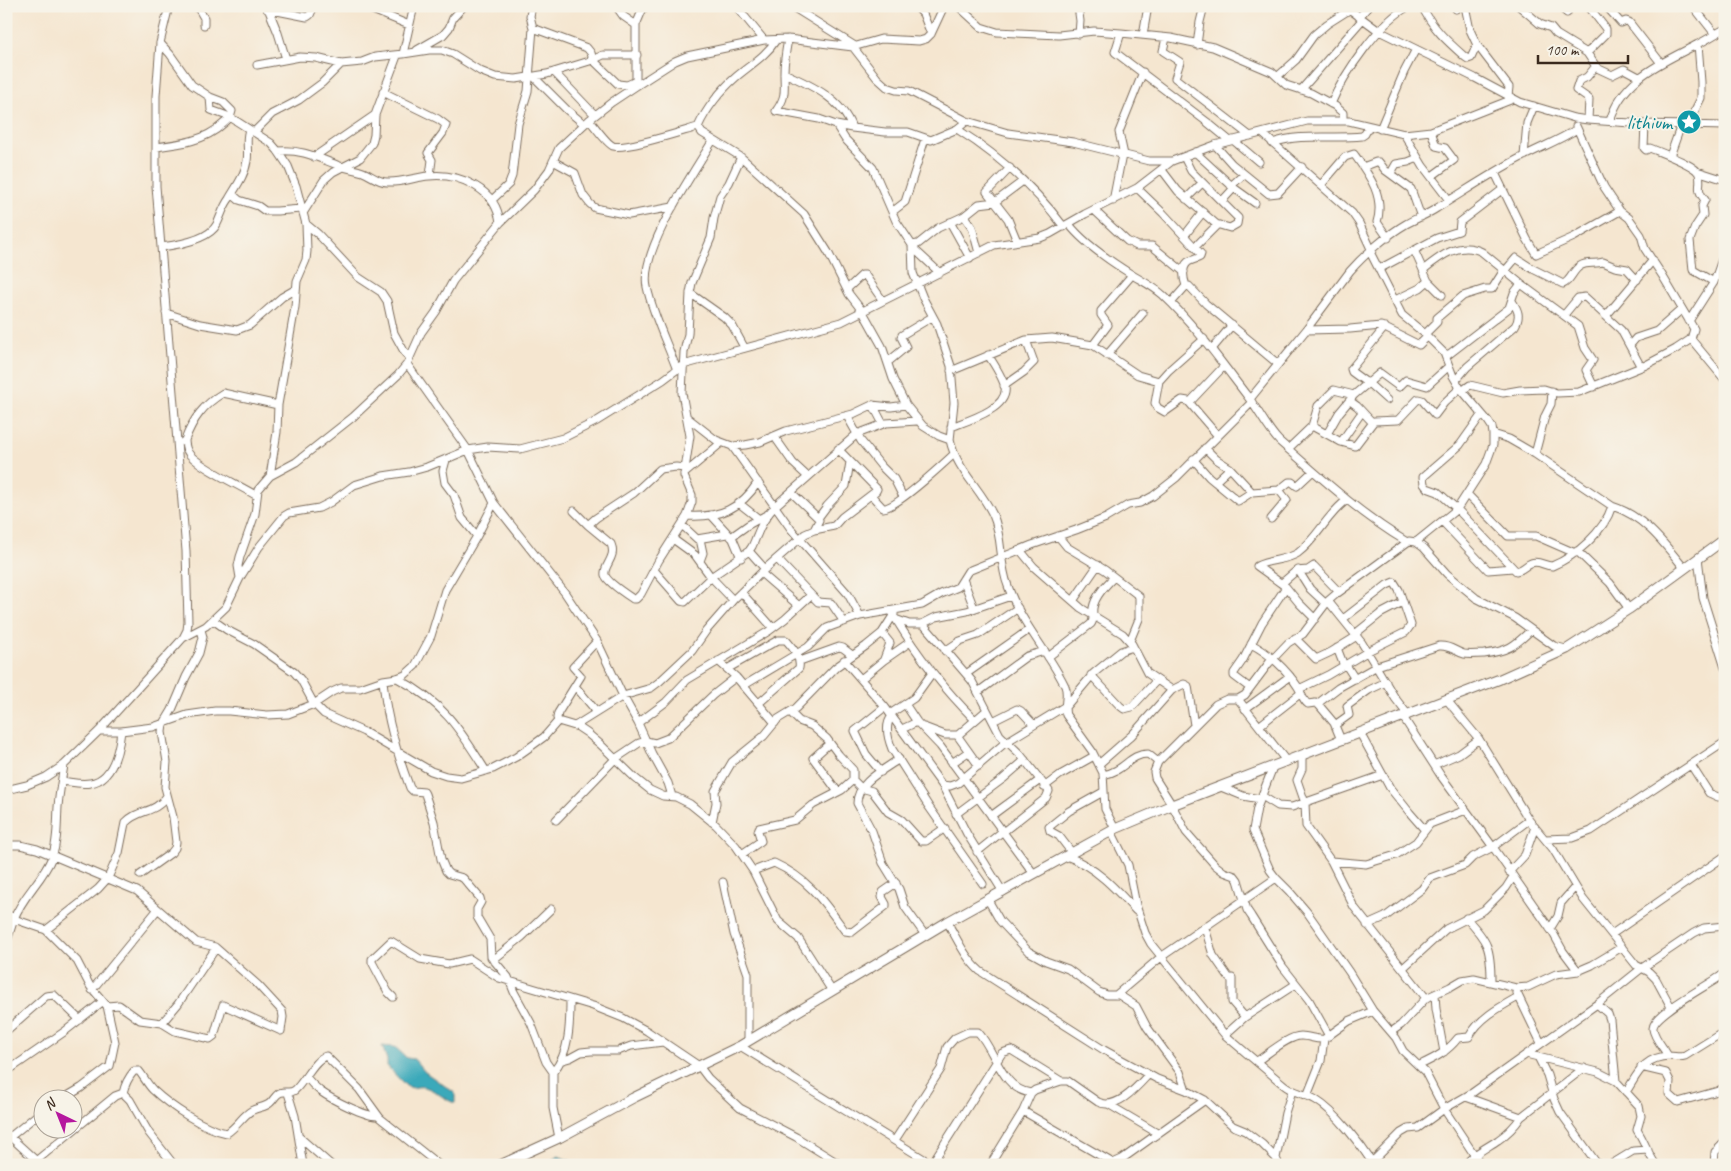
<svg xmlns="http://www.w3.org/2000/svg" width="1731" height="1171" viewBox="0 0 1731 1171" font-family="Caveat,sans-serif">
  <rect width="100%" height="100%" fill="#f7f3e8"/>
  <filter id="ink" filterUnits="userSpaceOnUse"><feTurbulence type="fractalNoise" baseFrequency=".02" numOctaves="2"/><feDisplacementMap in="SourceGraphic" scale="10" xChannelSelector="R" yChannelSelector="G"/><feConvolveMatrix kernelMatrix="1 2 1 2 8 2 1 2 1" color-interpolation-filters="sRGB"/></filter>
  <filter id="wash" filterUnits="userSpaceOnUse"><feTurbulence type="fractalNoise" baseFrequency=".0096" numOctaves="4" result="noise"/><feDisplacementMap in="SourceGraphic" scale="20" xChannelSelector="R" yChannelSelector="G"/><feGaussianBlur stdDeviation="1.12" result="paint"/><feColorMatrix in="noise" values="0 0 0 0 0 0 0 0 0 0 0 0 0 0 0 0 0 1.4 0 .05"/><feComposite in="paint" operator="in"/></filter>
  <g filter="url(#wash)">
    <rect width="100%" height="100%" fill="#f5e6d0"/>
    <path fill="#3ba9ba" stroke="#3b6a6c" d="M382 1046 395 1047 407 1058 414 1059 425 1072 455 1093V1103C439 1098 430 1082 413 1088L406 1086 387 1066V1060Z
      M558 1156 573 1162 577 1165H545Z"/>
  </g>
  <g filter="url(#ink)">
    <g fill="none" stroke-linecap="round" stroke-linejoin="round">
      <defs>
        <path id="minor" d="M197 6 204 18V25
          M267 6 278 33 286 59
          M363 6 409 25
          M616 6 623 16 636 25
          M736 6 764 40
          M791 6 855 46
          M916 6 923 14 931 34
          M958 6 981 27 997 32 1059 35 1094 31 1121 33 1171 38 1213 47 1272 72 1286 85 1311 93 1335 106 1343 113V121
          M1078 6 1080 21 1079 34
          M1345 6 1379 31 1475 78 1520 102 1574 118 1588 120 1645 124 1725 126
          M1422 6C1432 28 1448 42 1465 57L1468 59 1471 58 1477 45
          M1454 6 1456 9
          M1465 6 1470 30 1477 45 1509 87 1508 96
          M1519 6 1540 24 1551 28 1556 34 1587 53 1597 68 1612 75 1624 69 1639 77
          M1559 6 1567 13
          M1606 6 1621 23 1626 21 1629 22 1661 63
          M1693 6 1715 34
          M267 9 307 17 310 15 314 6
          M1359 17 1369 6
          M533 28 587 48 591 53 593 60 618 84 627 85 636 81
          M1121 33 1115 52 1116 53 1207 122 1230 141
          M1143 35 1148 6
          M1166 38 1163 51 1180 62 1175 78 1250 136
          M788 39C786 50 784 61 784 72 784 90 787 96 776 111L819 119 836 125 852 128 885 132H908L931 140 957 129 967 121
          M776 40C766 56 750 65 736 77 721 90 706 109 698 127L702 133 741 157 804 214 828 252 849 294 863 312 882 346 893 379 906 405 923 426 939 436 950 440C956 469 981 489 993 515 1003 537 999 564 1008 586 1020 622 1048 651 1065 686 1069 695 1063 706 1066 715L1092 751 1103 773 1105 809 1115 829
          M160 43 170 54 192 85 210 97 211 110 230 117 271 143 278 151 288 166 296 186 306 224 307 251 306 260 297 281 295 307 278 405 277 432 270 476
          M1197 45 1200 22 1204 6
          M853 47 881 39 919 41 926 39 931 34 944 6
          M417 50 443 35 449 28 453 18 464 6
          M1587 53 1606 34V29L1589 7
          M403 54 429 50H442L453 54 480 71 495 77 516 79 547 74 593 60 603 55H637
          M257 65 300 57 316 58 341 64 362 62 375 57 403 54 414 6
          M554 72 595 115
          M784 73C811 85 842 99 852 128
          M1278 76 1296 60 1314 35 1327 24 1349 10
          M534 77 567 110 584 124
          M636 84V25L644 6
          M1301 90 1362 20
          M383 92 438 119 446 125 443 133 428 153 432 160 430 175
          M1331 104C1343 75 1381 19 1410 6
          M589 120C595 126 606 143 613 146 625 150 683 131 698 127
          M1588 120 1589 99 1576 90 1579 81 1587 77 1596 66
          M1610 121C1622 78 1662 63 1698 44 1707 40 1716 33 1725 29
          M1645 124 1644 148 1646 150 1650 148C1659 152 1696 165 1699 174 1702 186 1695 188 1705 200L1702 206 1703 215 1695 227 1690 240 1693 270 1714 282
          M836 125 845 139 873 168 896 221 912 245 913 273 923 298 937 324 951 366 954 403 950 440
          M1576 126 1604 187 1620 211 1629 218 1641 235 1645 249 1662 275 1694 329 1691 339 1725 380
          M1691 126 1692 116 1701 98V82L1698 44
          M957 129C998 155 1035 188 1064 227
          M1380 129 1404 72 1416 49
          M1431 131 1436 146 1445 148 1454 160 1432 176
          M254 132 272 114 299 100 322 83 341 64
          M1262 133 1352 213 1359 223 1372 251
          M1404 134 1423 166 1449 200
          M1233 140 1259 162
          M1272 143C1302 133 1331 139 1362 136L1365 134 1369 126
          M1215 145 1232 164 1269 194 1278 193 1302 167
          M156 147C180 144 205 141 223 124 228 120 231 117 232 111L223 102 210 97
          M278 151C303 149 318 158 340 166 348 169 355 169 363 172 371 175 378 182 387 182 401 183 415 177 429 176 459 173 497 189 500 223
          M1195 152 1234 188 1255 203
          M1124 155 1119 132 1143 72
          M1524 156 1527 123 1534 106
          M1670 156 1681 125
          M314 157 375 115
          M1184 157 1191 171 1238 218 1237 224 1230 228 1216 224
          M553 161 575 173 583 195 590 204 595 208 629 215 673 207
          M1363 167 1376 162H1379L1385 170 1411 189 1421 217
          M1010 168 987 192 1008 219 1017 241
          M1162 170 1178 191 1216 224V226L1195 247
          M1697 171 1725 180
          M1391 173 1396 164 1408 162 1418 158
          M1495 173 1527 239 1536 254 1574 237 1620 211
          M1321 185 1345 157 1354 154C1369 175 1385 196 1377 222L1388 238
          M1231 186 1244 174
          M1137 188 1163 213 1201 254 1200 257C1197 259 1191 260 1188 262 1181 268 1184 280 1186 286
          M232 194 239 200 258 206 265 211H277L301 209
          M1186 199 1202 183
          M492 200 509 184 512 176 518 124 528 91 533 28 530 16 532 6
          M1113 201 1122 155
          M1222 201 1234 188
          M1094 210 1127 241 1137 246H1152L1184 272
          M892 212 905 202 925 139
          M303 213 324 180 333 172 360 158 372 143 374 135 375 115 397 56
          M950 222 970 258
          M306 224 318 234 358 277 381 292 387 301 394 333 405 353 409 357
          M1069 224C1084 244 1113 263 1134 276 1144 282 1154 287 1163 295 1195 325 1221 362 1248 397 1259 411 1266 427 1279 441 1320 477 1360 514 1407 542
          M1185 235 1203 212
          M912 245 918 244 938 228 964 216
          M161 247C177 245 209 240 217 224 221 216 223 207 229 199 236 187 245 175 247 161 249 150 245 139 249 130
          M913 248 940 273
          M1414 250 1428 281 1442 295
          M1370 252 1402 315 1425 334 1444 353 1453 376 1460 388 1488 421 1492 427 1493 434V445L1486 464 1457 509 1416 542
          M979 253 972 227 964 216 979 204 995 202 1023 181
          M1379 269 1437 238 1459 231 1460 222 1503 189
          M1423 270C1439 257 1460 240 1482 252L1521 284 1578 326 1585 348 1593 360 1586 370 1594 387
          M1505 271 1516 258 1533 269 1563 284C1571 281 1572 271 1580 266 1588 261 1594 265 1603 262L1615 267 1627 269 1637 280
          M847 289 862 275H865L883 301
          M690 293 724 317 732 325 744 347
          M1395 300 1420 288 1428 281
          M1171 303 1186 286H1189L1206 304 1278 364
          M166 313 200 324 237 330 250 325 282 297 296 289
          M1564 315 1578 298 1585 297 1621 330 1641 367
          M1606 316 1653 260
          M1689 321 1714 282 1725 251
          M1306 330 1350 329 1381 326 1419 345 1427 337
          M1425 334 1437 322V318L1463 296 1485 289H1492L1504 270
          M1204 339 1168 371 1159 381 1155 403 1158 408 1165 412 1182 400 1188 401 1218 436
          M1093 345 1108 325 1101 315V311L1132 275
          M1630 345 1636 338 1657 331 1682 309
          M1212 349 1232 325
          M1444 353 1448 355 1509 308 1514 293 1521 284
          M1107 355 1143 313
          M888 362 906 347 901 337 902 335 932 317
          M677 370C667 343 653 315 647 287 639 251 694 172 713 140
          M951 371 1026 340 1052 338 1093 345 1138 375 1159 381
          M1456 380 1467 367 1515 326C1521 316 1518 310 1512 301
          M1367 382 1387 400
          M1367 383 1352 372 1351 369 1385 327
          M1004 386 1024 372 1034 362 1026 340
          M1463 390 1470 385 1503 393 1520 390 1544 389 1557 393 1579 392 1646 365 1676 349 1691 339
          M1250 399 1306 330 1350 271C1364 255 1387 235 1406 224 1416 218 1427 215 1437 208 1465 191 1493 172 1522 157 1541 147 1560 140 1577 129
          M1350 401 1357 406 1372 422
          M1190 402 1224 366
          M873 405 883 424
          M1482 414 1460 445 1423 477 1424 484 1427 488 1438 492 1457 509 1516 571C1524 570 1525 565 1531 563 1539 560 1544 566 1552 566 1576 556 1604 532 1612 506
          M847 416 861 441 881 466 894 479 903 497
          M688 418 716 440 732 446 745 445 760 442 786 431 853 414 872 405 891 407 906 405
          M1312 426 1318 406 1334 390 1354 395 1380 373 1399 387 1406 380 1427 386 1449 366
          M951 427C966 421 1009 409 1005 387 1002 376 994 364 988 355
          M1327 434 1339 413 1354 395
          M1493 434 1509 439 1535 454 1612 506C1644 516 1664 543 1684 568
          M774 436 793 463 808 477
          M185 440C193 419 203 405 223 393L278 405
          M183 442 185 440C185 445 186 450 190 455 203 469 239 485 257 496
          M1341 442 1362 412
          M732 446 791 529 848 594 860 616
          M1205 448 1216 459 1230 468 1252 492
          M1288 449 1312 426 1341 442 1355 446 1374 421 1398 420 1418 399 1422 400 1435 415 1444 403 1460 388
          M1535 454 1545 416 1551 404 1552 391
          M1193 459 1209 477 1238 501 1252 492 1279 490 1289 482H1292L1297 486 1313 471
          M446 460 443 471 445 483 454 495 462 518 477 536
          M684 474 721 443
          M1215 482 1230 468
          M792 493 818 518
          M1467 494 1508 536H1536L1575 553
          M871 495 883 508C895 509 942 465 954 454
          M494 503 565 593 597 641 623 696 638 723 652 754 668 783 672 796
          M740 504 759 519
          M574 511 588 525 611 544C617 558 603 565 605 575 607 582 627 595 633 599H636L641 594 659 560 687 516 692 502V495L684 476 690 436 682 393 684 352 688 334 690 293 692 283 711 238 714 218 720 196 729 183 741 157
          M711 515 733 539 741 558
          M687 516C719 518 741 509 758 482
          M1271 519 1287 500 1279 490
          M1442 521 1488 570 1513 568
          M588 525 596 518 634 493 660 469 676 467 684 468
          M682 525 697 539 727 534
          M814 530 819 520 818 518 827 506 846 486 850 462
          M1058 536 1067 547 1105 570 1139 596V619L1130 641
          M731 537 748 525 768 514
          M673 539 695 555 711 577 733 600
          M700 539 703 553 700 561
          M1020 550 1034 567 1081 608 1123 634 1132 644 1147 673 1172 690
          M749 551 765 569
          M1577 551 1610 583 1629 609
          M1698 558 1703 598 1725 668
          M777 559 818 602 831 603 844 622
          M654 570 681 601 685 602 711 577 749 551C754 545 754 541 757 535 761 524 768 514 775 506L857 434 886 423 917 421
          M1298 570 1310 589 1326 604
          M761 573 799 606
          M240 578 238 566 240 557 255 514 258 490 270 476 296 462 353 417 398 375 407 364 421 333 436 312 453 281 500 223 534 190 549 170 559 148 589 120 612 102 636 86 675 61 687 56 764 40 788 39 853 47 877 78 887 87 896 90 909 91 967 121 1008 133 1073 142 1149 161H1172
          M963 579 974 608
          M1282 583 1296 571 1308 570 1314 566 1339 592
          M741 592 773 628
          M1073 601 1098 565
          M1328 601 1362 643 1395 698 1408 715
          M895 618C918 656 944 689 975 720
          M895 619 909 624H921L924 625 972 681 1000 735 1020 754 1049 791 1046 798 1003 832
          M1315 619 1299 603 1286 587 1257 566C1269 559 1286 561 1298 553 1318 538 1327 514 1347 500
          M213 620 227 630 254 644 294 672 301 680 314 704 324 714 364 732 431 771 446 776 461 778 493 769 516 757 533 745 544 737 558 721 578 727 587 733 600 744 635 778 650 790 663 796 676 797 690 804 716 825 736 846 753 871 778 921 798 938 832 991
          M922 624 936 617 967 611 1011 596
          M882 633 890 643 884 659
          M1355 634 1380 614 1403 602
          M183 638 206 626 226 607 240 578 259 547 284 516 289 513 319 508 331 502 354 485 383 476 409 472 427 467 468 450 488 447 520 449 563 438 597 421 663 380 683 365 841 322 994 245 1040 238 1050 234 1085 214 1137 188 1172 161 1215 145 1307 121H1349L1404 134 1431 131 1513 99
          M1295 638 1316 659 1331 652 1357 636
          M1251 644C1269 653 1287 670 1298 687 1302 693 1302 700 1308 704L1315 703 1318 704 1334 723 1341 740
          M1337 648 1344 666
          M945 651 960 641 978 635 1018 608
          M1048 657 1091 624C1095 619 1092 614 1093 608 1095 596 1106 585 1114 577
          M844 660 885 707 942 785 967 834 1003 892
          M718 661 727 669 778 640H786C793 648 801 657 799 668L759 703
          M800 661 839 647 843 648 852 655
          M1346 665 1355 679
          M727 669 736 677 775 723
          M966 674 1030 629
          M1091 675 1120 706 1124 709 1132 707 1157 680
          M397 678C444 703 459 728 486 771
          M861 679 884 660 910 642
          M383 680C386 716 397 754 410 788L413 791 424 792 425 794 434 822 441 859 446 871 449 874 463 878 480 898 481 902 477 909V917L490 939 491 957 508 977 514 992 531 1023 546 1062 553 1072V1108L559 1138
          M575 686 597 712
          M743 686 808 647 827 628 860 616 922 605 941 594 958 587 968 571 1032 545 1076 530 1106 518 1128 505 1140 503 1153 496 1176 478 1252 402
          M1250 688 1234 676V673L1243 660 1262 623 1286 587
          M1299 689 1328 675 1372 649 1406 632 1411 625 1399 590 1394 582 1387 585 1343 619
          M978 692 1027 656 1045 651
          M1238 699 1287 762
          M1446 699 1479 739 1529 820 1553 849 1583 899 1636 965 1649 972 1656 979 1671 1007
          M905 704 917 722 940 746 1034 874
          M1317 704 1338 688 1377 666 1439 646C1450 645 1454 651 1464 654 1471 655 1476 654 1484 654 1507 651 1514 647 1531 630
          M1245 709 1290 676
          M790 712 799 721 812 726 827 739 839 755 853 770V780L861 788 872 791 888 812 902 820 921 841H926L945 828
          M890 714 914 698 932 673
          M892 716C884 725 888 739 892 749L929 807 983 884
          M558 721 557 718 558 713 581 676 573 667 597 641
          M993 721 1017 709 1021 711 1034 725
          M638 723 666 702 687 680 769 631 785 619 811 595
          M1335 725 1349 715 1347 706 1369 690 1386 682
          M575 726 623 696 651 688 659 682 692 651 706 631 734 599 765 569 805 534 814 530 834 526 842 517 876 491 877 489 875 487 838 449
          M1259 726 1301 693
          M924 727 945 735H958L987 710
          M902 729 917 722
          M99 731H121L153 727 187 715 215 711H229L267 715 288 714 314 704 332 692 341 688H360L383 680 397 678 405 675 415 666 431 636 445 590 477 536 494 503 468 450 407 364
          M1360 733 1390 788 1410 813 1424 829
          M957 735 979 766
          M830 743 813 758 838 792
          M1302 756V769L1297 780 1305 803 1306 826 1331 861 1366 864 1396 855 1416 842 1430 824 1466 810
          M899 759C884 770 857 782 857 803L872 831 883 863 899 889 905 907 925 935
          M952 763 968 752
          M1099 764 1132 735 1172 690 1184 684 1188 686 1194 725
          M1434 765 1459 754 1479 739
          M1691 765 1709 793 1718 797 1725 796
          M1273 767 1257 808 1253 830 1270 870 1276 878 1289 891 1307 912 1349 972 1373 1011 1396 1038 1403 1051 1425 1072 1444 1109 1481 1165
          M881 772 866 754 855 731 885 707
          M1103 775C1125 771 1129 754 1148 754L1158 762
          M62 781C71 782 81 785 90 783 113 780 119 749 121 731
          M942 785 950 786 958 783 1006 742 1067 705 1094 673 1121 651 1133 647
          M1044 787 1060 775 1094 756
          M1221 787 1243 796 1260 799
          M6 790 27 785 46 777 64 765 99 731 183 638 187 630 188 622 186 551 156 186V96L160 43 169 6
          M1262 796 1278 806 1292 807 1383 775
          M956 814 1003 779 1025 760
          M991 816 1040 780
          M556 820 615 759 639 743 646 741 655 743 668 738 713 695 736 677
          M1529 820 1493 847 1553 933 1563 951 1578 971
          M712 822 716 803 715 791 732 762 764 736 778 719 796 708 836 667 866 646 882 633 894 614
          M1111 831 1128 865 1136 905 1145 933 1151 944 1225 1035 1284 1085C1295 1094 1305 1093 1316 1100 1336 1112 1361 1145 1374 1165
          M1545 839 1572 838 1591 831 1725 742
          M6 845H20L37 849 137 891 196 942 215 947 258 985 282 1011 283 1017 281 1031 223 1005 214 1036 210 1039 175 1031 162 1023 140 1020 119 1005 107 1006
          M977 852 1003 831
          M1072 853 1059 836 1050 831 1049 827 1069 811 1103 792
          M742 854 761 841 758 831 759 828 795 820 813 805 842 790 853 780
          M1066 856C1095 866 1116 889 1136 911
          M1331 861 1354 907 1426 998
          M753 871 774 863C809 879 824 902 845 931L852 932 886 906V904L882 897 883 892 896 883
          M1509 872 1525 855 1535 827
          M140 875 171 853 175 848 176 842 173 817 165 787 167 762 162 732 163 725 172 710 186 677 199 653 203 637 201 630
          M723 882 734 934 748 974V1041
          M988 900 1000 921 1028 951 1046 961 1068 969 1099 992 1107 995H1119L1136 1006 1147 1027 1180 1072 1186 1090
          M6 913 14 919 6 944
          M1466 918C1488 941 1491 948 1491 981
          M947 922C957 938 965 958 980 971L1104 1050 1157 1079 1186 1090 1205 1100 1233 1126 1245 1131 1262 1144 1276 1158 1279 1165
          M1367 925 1385 917 1422 889 1430 878 1465 865 1473 857 1493 847 1441 776 1403 717
          M1205 928 1213 955 1229 978
          M1550 929 1558 916 1561 903 1575 887
          M46 930 98 889 108 878 119 853 125 823C139 808 154 815 167 796
          M1612 934 1725 856
          M493 960 522 937 551 909
          M1403 968 1446 929 1484 910 1506 888 1513 877
          M1232 978V1002L1245 1017
          M92 990 158 909
          M1517 993 1541 1043
          M1435 994 1436 1009 1444 1052
          M1116 995 1161 957 1276 878
          M393 997 388 992 372 962V959L391 941 420 959 449 964 470 959 499 978 593 1006 623 1018 647 1031 699 1066 708 1078 740 1108 796 1137 841 1165
          M1597 1004 1608 1014 1610 1020 1616 1081
          M162 1023 178 1004 216 948
          M6 1031 46 996 54 995 80 1020
          M1391 1032 1401 1025 1426 998 1450 987 1462 980 1474 978 1516 988 1528 987 1556 974 1578 971 1592 965 1622 947
          M1225 1035 1245 1017 1296 984
          M1329 1036 1309 1000 1283 967 1251 916 1247 910 1238 880 1235 876 1224 872 1215 865 1186 832 1172 805 1155 778 1154 772 1158 762 1216 704 1227 699H1238L1245 695 1269 663 1288 643 1303 634 1328 601 1335 595 1409 541 1416 542 1424 548 1447 574 1476 598 1515 618 1554 646 1566 649
          M740 1046 932 1164
          M1526 1054 1598 1072 1616 1081 1639 1106 1641 1116 1637 1130C1645 1142 1648 1154 1656 1165
          M1668 1056C1664 1048 1654 1038 1653 1029 1651 1014 1712 984 1725 973
          M1538 1057 1547 1075 1554 1099 1560 1112 1598 1165
          M563 1060 570 1058 581 1052 591 1051H618L631 1046 663 1042
          M1257 1061C1268 1054 1288 1036 1301 1036 1309 1036 1316 1040 1324 1039L1349 1021 1373 1011
          M1420 1065C1435 1058 1447 1052 1458 1038L1469 1037C1479 1018 1500 1007 1518 997
          M1641 1067 1666 1073 1670 1081 1669 1094 1678 1102 1718 1091 1725 1087
          M6 1072 64 1032 102 1002
          M553 1072C570 1053 570 1023 570 1000
          M306 1077C310 1082 315 1087 320 1091 331 1099 366 1117 378 1116
          M1626 1092C1638 1074 1643 1057 1669 1056 1675 1056 1679 1058 1685 1056L1725 1031
          M123 1093C125 1084 128 1078 134 1071H139C144 1077 147 1084 153 1090 170 1106 204 1129 227 1133 235 1128 240 1120 247 1114 254 1107 260 1109 267 1105 272 1103 274 1097 278 1094 283 1089 289 1095 295 1090 305 1081 314 1059 326 1056L359 1089 380 1118 439 1165
          M288 1093 295 1116 303 1165
          M1307 1096 1321 1061 1324 1039
          M1466 1097 1521 1117
          M64 1098 81 1088 110 1066 115 1042 107 1006 90 986 77 961 46 930 14 919C22 896 43 880 52 857 58 841 57 823 58 807 59 793 62 779 64 765
          M1108 1104 1157 1133
          M1023 1111 1113 1163 1122 1159 1205 1100
          M6 1133 41 1165
          M10 1137 42 1111
          M299 1137 331 1165
          M895 1140 941 1069 947 1047 955 1038 968 1032H978C995 1050 1002 1090 1031 1093
          M1276 1158 1285 1113 1292 1091
          M36 1161 115 1096 123 1093 130 1100 149 1133 174 1165
          M933 1165 936 1157 1002 1053 1011 1050 1061 1081
          M990 1165 1023 1111 1031 1093 1035 1090 1061 1081H1068L1098 1102C1116 1111 1137 1087 1148 1075
          M1367 1165 1372 1162 1401 1133 1408 1129 1418 1128 1444 1109 1472 1093 1597 1004 1642 968 1694 933 1704 928 1725 926
          M1466 1165C1472 1154 1488 1147 1498 1140 1507 1134 1515 1126 1521 1117L1584 1068
          M1610 1165 1633 1151 1648 1150
          M1714 1165 1715 1152 1725 1142"/>
        <path id="tertiary" d="M500 1165 559 1138 633 1098 740 1046 947 922 1115 829 1172 805 1500 679 1567 649 1629 609 1725 539"/>
      </defs>
      <use href="#minor" stroke="#7c6c5c" stroke-width="9"/>
      <use href="#tertiary" stroke="#7c6c5c" stroke-width="11"/>
      <use href="#minor" stroke="#fff" stroke-width="7"/>
      <use href="#tertiary" stroke="#fff" stroke-width="9"/>
    </g>
  </g>
  <defs>
    <symbol id="sight-disc" viewBox="-11 -11 22 22"><circle r="9.5" fill="#0f9aa8" stroke="#f7f3e8"/><path d="M0-6L1.8-2.2L6-1.7L2.9 1.2L3.7 5.4L0 3.3L-3.7 5.4L-2.9 1.2L-6-1.7L-1.8-2.2Z" fill="#fff"/></symbol>
  </defs>
  <g fill-rule="evenodd">
    <use href="#sight-disc" x="1675" y="108" width="28" height="28"/>
  </g>
  <g text-anchor="middle" stroke-width="4" stroke-linejoin="round" paint-order="stroke">
    <g font-size="20" fill="#0d838f" stroke="#f7f3e8" text-anchor="end">
      <text x="1672" y="129">lithium</text>
    </g>
  </g>
  <rect width="1731" height="1171" fill="none" stroke="#f7f3e8" stroke-width="25"/>
  <g transform="translate(58 1114) rotate(317)"><circle r="24" fill="#f7f3e8" stroke="#aca397"/>
  <path d="M0-4L9 19L0 12L-9 19Z" fill="#b5179e"/>
  <text y="-8" font-size="14" font-weight="bold" text-anchor="middle" fill="#3b2a1e">N</text>
  </g>
  <path d="M1538 55v8h90v-8" fill="none" stroke="#3b2a1e" stroke-width="2.5"/>
  <text x="1546" y="55" font-size="15" fill="#3b2a1e" stroke="#f7f3e8" stroke-width="4" paint-order="stroke">100 m</text>
</svg>
